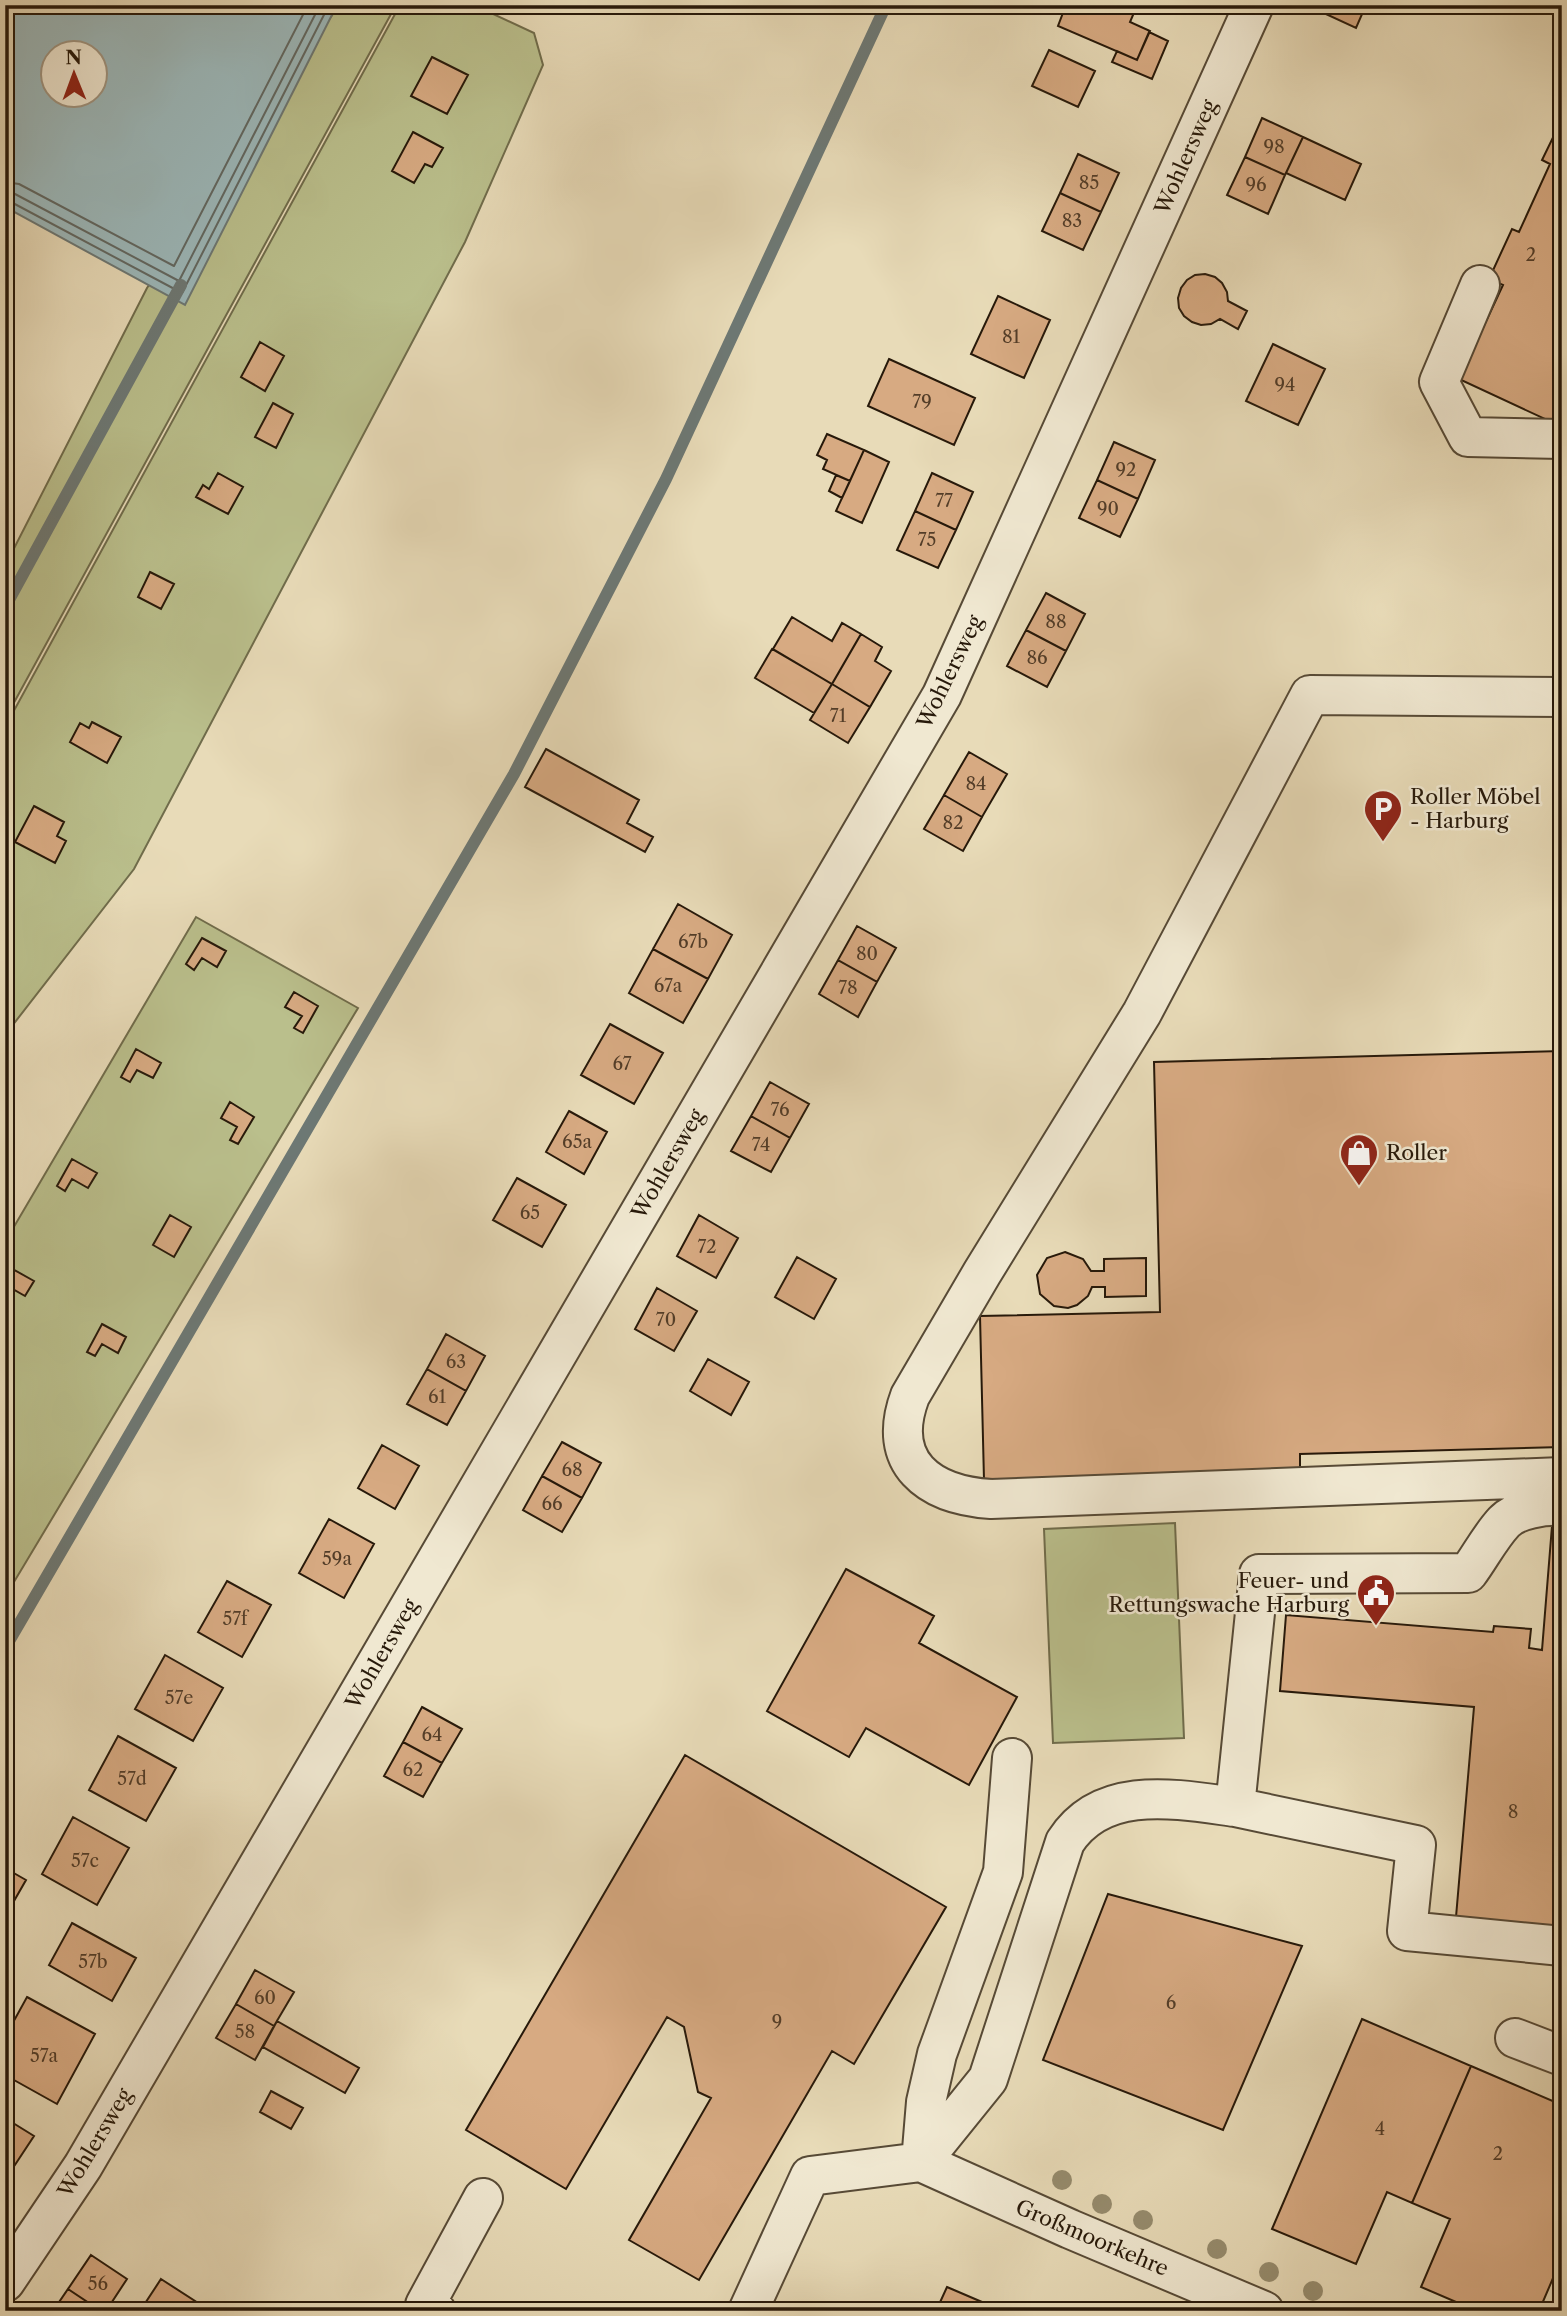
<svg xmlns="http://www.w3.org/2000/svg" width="1567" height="2316" viewBox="0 0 1567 2316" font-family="'Libre Caslon Text',serif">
  <rect width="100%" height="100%" fill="#e8dbb8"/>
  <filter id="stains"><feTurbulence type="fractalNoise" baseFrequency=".00286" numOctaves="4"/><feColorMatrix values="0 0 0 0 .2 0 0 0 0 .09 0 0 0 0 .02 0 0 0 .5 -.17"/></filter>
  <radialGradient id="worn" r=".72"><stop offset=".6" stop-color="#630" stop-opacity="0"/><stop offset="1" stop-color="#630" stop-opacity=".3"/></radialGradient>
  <path fill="#babf8c" stroke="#706c4b" stroke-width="2" d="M339 5H396L5 719V566L147 288Z
    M400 5H474L534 33 543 65 465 242 134 869 5 1035V727Z
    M196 917 358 1008 5 1597V1242Z
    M1175 1523 1184 1738 1053 1743 1044 1529Z"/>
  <path fill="#9cb8ba" stroke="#6d7874" stroke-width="2" fill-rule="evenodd" d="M5 5H337L185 305 5 207ZM52 52H94V94H52Z"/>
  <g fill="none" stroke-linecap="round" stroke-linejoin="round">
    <path stroke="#626862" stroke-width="2" d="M5 182 19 184 174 266 308 5
      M5 192 15 194 179 281 320 5
      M5 201 11 202 182 293 329 5"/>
    <path stroke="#6d7874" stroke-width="12" d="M5 607 181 285
      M5 1648 514 774 666 479 886 5"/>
  </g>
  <path fill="#d7aa82" stroke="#27190a" stroke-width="2" d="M1066 5H1130L1136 8 1130 22 1150 31 1137 60 1058 26Z
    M1317 5H1366L1356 28 1315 9Z
    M1149 32 1168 41 1152 79 1112 62 1117 51 1137 60Z
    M1049 50 1095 71 1078 107 1032 86Z
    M432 57 468 75 447 114 411 96Z
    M1262 118 1303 137 1285 175 1245 157Z
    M1562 119V421L1560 426 1459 379 1503 285 1489 279 1512 229 1519 232 1550 164 1542 160Z
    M413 132 443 148 432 167 425 164 414 183 392 171Z
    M1303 137 1361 164 1345 200 1286 173Z
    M1078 154 1119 173 1101 212 1060 193Z
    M1245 157 1285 175 1268 214 1227 195Z
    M1060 193 1101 212 1083 250 1042 231Z
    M1205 274 1215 277 1222 283 1227 292 1228 301 1247 311 1238 329 1220 319 1211 324 1201 325 1192 322 1184 316 1179 308 1178 298 1181 288 1187 280 1195 275Z
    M998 296 1050 320 1024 378 971 354Z
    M260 342 284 356 265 391 241 377Z
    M1273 344 1325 369 1298 425 1246 401Z
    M889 359 975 398 954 445 868 406Z
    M273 403 293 414 276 448 255 437Z
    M827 434 864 450 850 481 823 469 827 460 817 455Z
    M1114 442 1155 460 1138 499 1097 480Z
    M864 450 889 462 862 523 836 511Z
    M218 473 243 487 228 514 196 497 203 485 209 489Z
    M932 473 973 492 956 530 915 511Z
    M836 475 850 481 842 498 829 491Z
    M1097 480 1138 499 1120 537 1079 518Z
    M915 511 956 530 938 568 897 550Z
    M150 572 174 584 161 609 138 597Z
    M1046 593 1085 614 1066 651 1026 630Z
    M792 617 832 641 842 623 861 634 832 684 773 649Z
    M1026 630 1066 651 1047 687 1007 666Z
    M861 634 882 647 875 661 891 671 870 707 832 684Z
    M772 649 832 684 814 713 755 678Z
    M832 684 870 707 848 743 810 720Z
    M92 722 121 737 107 763 70 742 80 723 89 728Z
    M546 749 639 800 627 823 653 837 645 852 525 787Z
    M969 752 1007 774 982 817 944 795Z
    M944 795 982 817 963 851 924 829Z
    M34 806 64 822 57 836 66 841 55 863 15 842Z
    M678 904 732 935 708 979 653 949Z
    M857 926 896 948 877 982 838 960Z
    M202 938 226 951 217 967 202 958 194 970 186 964Z
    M653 949 708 979 683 1023 629 993Z
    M838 960 877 982 858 1017 819 994Z
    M294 992 318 1006 303 1033 294 1028 302 1016 285 1007Z
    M610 1024 663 1053 634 1104 581 1075Z
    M136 1049 161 1063 153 1078 137 1070 130 1082 121 1077Z
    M1562 1051V1447L1300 1454V1472L984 1480 980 1316 1160 1312 1154 1062Z
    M770 1082 809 1104 790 1138 751 1116Z
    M230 1102 254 1117 238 1144 230 1140 237 1127 221 1118Z
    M569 1111 607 1132 584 1174 546 1152Z
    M751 1116 790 1138 771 1172 731 1151Z
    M72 1159 97 1173 88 1188 72 1179 65 1191 57 1186Z
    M517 1178 566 1205 542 1247 493 1220Z
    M170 1215 191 1227 174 1257 153 1245Z
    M699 1215 738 1238 716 1278 677 1256Z
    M1065 1252 1083 1259 1091 1271H1104V1259L1146 1258V1296L1105 1297V1287H1092L1088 1296 1077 1305 1068 1308 1054 1306 1040 1294 1037 1275 1047 1258Z
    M797 1257 836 1279 814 1319 775 1297Z
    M9 1267 34 1281 25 1296 9 1287 5 1295V1274Z
    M657 1288 697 1311 674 1351 635 1329Z
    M102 1324 126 1337 118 1353 102 1344 95 1356 87 1352Z
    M446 1334 485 1356 466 1391 427 1369Z
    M708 1359 749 1382 731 1415 690 1391Z
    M427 1369 466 1391 447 1425 407 1404Z
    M562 1442 601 1463 582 1498 542 1476Z
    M382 1445 419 1466 395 1509 358 1488Z
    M542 1476 582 1498 562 1532 523 1510Z
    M329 1519 374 1544 344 1598 299 1573Z
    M1552 1526H1562V1927L1456 1917 1474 1707 1280 1691 1286 1615 1493 1632 1494 1626 1531 1629 1529 1648 1542 1650Z
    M846 1569 934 1616 919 1643 1017 1697 969 1785 866 1728 849 1757 767 1711Z
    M227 1581 271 1605 242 1657 198 1632Z
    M165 1655 223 1688 193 1741 135 1709Z
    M422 1707 462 1729 442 1763 403 1742Z
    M118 1736 176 1768 146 1821 89 1790Z
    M403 1742 442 1763 423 1797 384 1776Z
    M685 1755 946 1907 854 2064 832 2051 699 2280 629 2240 711 2098 698 2092 684 2027 667 2017 566 2189 466 2130Z
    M73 1817 129 1848 97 1905 42 1874Z
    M5 1868 26 1880 10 1908 5 1906Z
    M1108 1894 1302 1946 1223 2130 1043 2060Z
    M72 1923 136 1958 112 2001 49 1965Z
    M255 1970 294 1992 274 2026 236 2004Z
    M27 1997 95 2034 57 2104 5 2075V2037Z
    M236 2004 274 2026 255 2060 216 2038Z
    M1362 2019 1471 2066 1412 2203 1387 2192 1356 2264 1272 2229Z
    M277 2021 359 2068 345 2093 263 2047Z
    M1471 2066 1562 2105V2257L1539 2311H1477L1421 2287 1450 2219 1412 2203Z
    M271 2091 303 2108 291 2129 260 2112Z
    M5 2118 34 2136 5 2180Z
    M91 2255 127 2279 106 2311H101L68 2289Z
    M161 2279 209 2310 140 2311Z
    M947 2287 1003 2311H936Z
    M68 2289 101 2311H53Z"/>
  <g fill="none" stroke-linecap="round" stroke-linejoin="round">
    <defs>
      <path id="minor" d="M1480 285 1439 382 1468 437 1562 439
        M1562 697 1310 695 1142 1013 982 1273 910 1396C885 1463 929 1495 991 1499L1562 1477
        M1562 1506C1545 1505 1516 1509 1504 1522 1490 1537 1480 1557 1468 1573L1259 1574 1235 1807 1416 1845 1407 1931 1562 1946
        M1515 2038 1562 2056
        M921 2162 926 2102 937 2054 1003 1872 1012 1758
        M921 2162 1070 2229 1264 2311
        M5 2282 83 2166 942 695 1254 5
        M436 2311 425 2305 483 2198
        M748 2311 810 2176 921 2162 988 2079 1065 1842C1102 1784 1176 1799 1235 1807"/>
    </defs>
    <use href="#minor" stroke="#574a36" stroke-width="42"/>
    <use href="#minor" stroke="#f0e8d1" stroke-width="38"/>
  </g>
  <g fill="#968c6e">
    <circle cx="1062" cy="2180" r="10"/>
    <circle cx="1102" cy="2204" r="10"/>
    <circle cx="1143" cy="2220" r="10"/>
    <circle cx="1217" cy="2249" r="10"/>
    <circle cx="1269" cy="2272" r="10"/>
    <circle cx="1313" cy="2291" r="10"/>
  </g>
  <defs>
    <symbol id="parking-pin" viewBox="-11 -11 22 30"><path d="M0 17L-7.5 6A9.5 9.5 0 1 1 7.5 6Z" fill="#8f2418" stroke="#f0e8d1"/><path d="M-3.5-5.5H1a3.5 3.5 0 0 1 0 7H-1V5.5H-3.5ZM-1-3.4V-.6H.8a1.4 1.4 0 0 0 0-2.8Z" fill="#fff"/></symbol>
    <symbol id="shop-pin" viewBox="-11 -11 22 30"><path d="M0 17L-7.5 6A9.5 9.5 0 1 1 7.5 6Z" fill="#8f2418" stroke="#f0e8d1"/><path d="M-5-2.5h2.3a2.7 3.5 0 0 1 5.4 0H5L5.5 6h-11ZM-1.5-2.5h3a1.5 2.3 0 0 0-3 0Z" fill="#fff"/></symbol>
    <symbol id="civic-pin" viewBox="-11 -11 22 30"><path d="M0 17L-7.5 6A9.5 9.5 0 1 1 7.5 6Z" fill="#8f2418" stroke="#f0e8d1"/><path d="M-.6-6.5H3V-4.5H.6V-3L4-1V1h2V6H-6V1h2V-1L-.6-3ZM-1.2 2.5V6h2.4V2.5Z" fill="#fff"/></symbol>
  </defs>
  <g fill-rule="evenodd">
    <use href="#parking-pin" x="1361" y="787" width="44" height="60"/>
    <use href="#shop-pin" x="1337" y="1131" width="44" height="60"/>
    <use href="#civic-pin" x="1354" y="1571" width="44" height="60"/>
  </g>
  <g text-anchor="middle" stroke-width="5" stroke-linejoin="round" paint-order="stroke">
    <g font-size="18" fill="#533d28">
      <text x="1274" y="153">98</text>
      <text x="1089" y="189">85</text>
      <text x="1256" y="191">96</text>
      <text x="1072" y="227">83</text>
      <text x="1531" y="261">2</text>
      <text x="1011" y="343">81</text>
      <text x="1285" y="391">94</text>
      <text x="922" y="408">79</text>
      <text x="1126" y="476">92</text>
      <text x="944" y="507">77</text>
      <text x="1108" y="515">90</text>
      <text x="927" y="546">75</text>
      <text x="1056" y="628">88</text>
      <text x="1037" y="664">86</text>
      <text x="838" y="722">71</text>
      <text x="976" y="790">84</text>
      <text x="953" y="829">82</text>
      <text x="693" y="948">67b</text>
      <text x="867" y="960">80</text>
      <text x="668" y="992">67a</text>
      <text x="848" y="994">78</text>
      <text x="622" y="1070">67</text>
      <text x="780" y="1116">76</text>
      <text x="577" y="1148">65a</text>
      <text x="761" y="1151">74</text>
      <text x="530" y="1219">65</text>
      <text x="707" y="1253">72</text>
      <text x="666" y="1326">70</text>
      <text x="456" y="1368">63</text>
      <text x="437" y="1403">61</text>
      <text x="572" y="1476">68</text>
      <text x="552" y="1510">66</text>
      <text x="337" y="1565">59a</text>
      <text x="235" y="1625">57f</text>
      <text x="179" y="1704">57e</text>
      <text x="432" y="1741">64</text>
      <text x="413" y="1776">62</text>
      <text x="132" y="1785">57d</text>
      <text x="1513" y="1818">8</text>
      <text x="85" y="1867">57c</text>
      <text x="93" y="1968">57b</text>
      <text x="265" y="2004">60</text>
      <text x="1171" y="2009">6</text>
      <text x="777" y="2028">9</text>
      <text x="245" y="2038">58</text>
      <text x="44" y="2062">57a</text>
      <text x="1380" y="2135">4</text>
      <text x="1498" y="2160">2</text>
      <text x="98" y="2290">56</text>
    </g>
    <g font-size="21" fill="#27190a" stroke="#f0e8d1">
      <text transform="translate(1186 157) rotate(-66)" y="7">Wohlersweg</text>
      <text transform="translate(950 672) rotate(-64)" y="7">Wohlersweg</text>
      <text transform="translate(668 1164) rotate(-60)" y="7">Wohlersweg</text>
      <text transform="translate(382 1654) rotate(-60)" y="7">Wohlersweg</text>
      <text transform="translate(95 2143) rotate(-59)" y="7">Wohlersweg</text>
      <text transform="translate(1092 2238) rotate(23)" y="7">Großmoorkehre</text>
    </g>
    <g font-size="21" fill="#27190a" stroke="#f0e8d1" text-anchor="start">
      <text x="1410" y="804">Roller Möbel<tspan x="1410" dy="24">- Harburg</tspan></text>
      <text x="1386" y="1160">Roller</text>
      <text x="1349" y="1588" text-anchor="end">Feuer- und<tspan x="1349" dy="24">Rettungswache Harburg</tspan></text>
    </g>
  </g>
  <rect width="1567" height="2316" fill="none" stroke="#e8dbb8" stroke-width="28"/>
  <rect x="7" y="7" width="1553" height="2302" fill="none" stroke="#27190a" stroke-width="3.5"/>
  <rect x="14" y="14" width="1539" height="2288" fill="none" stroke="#27190a" stroke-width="2"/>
  <g transform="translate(74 74) rotate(359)"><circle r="33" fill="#f0e8d1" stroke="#a09581" stroke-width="2"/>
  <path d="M0-5L12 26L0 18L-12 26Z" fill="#8f2418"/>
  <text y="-10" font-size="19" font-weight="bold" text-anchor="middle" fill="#27190a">N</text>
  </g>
  <rect width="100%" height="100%" filter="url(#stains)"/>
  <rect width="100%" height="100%" fill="url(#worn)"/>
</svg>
